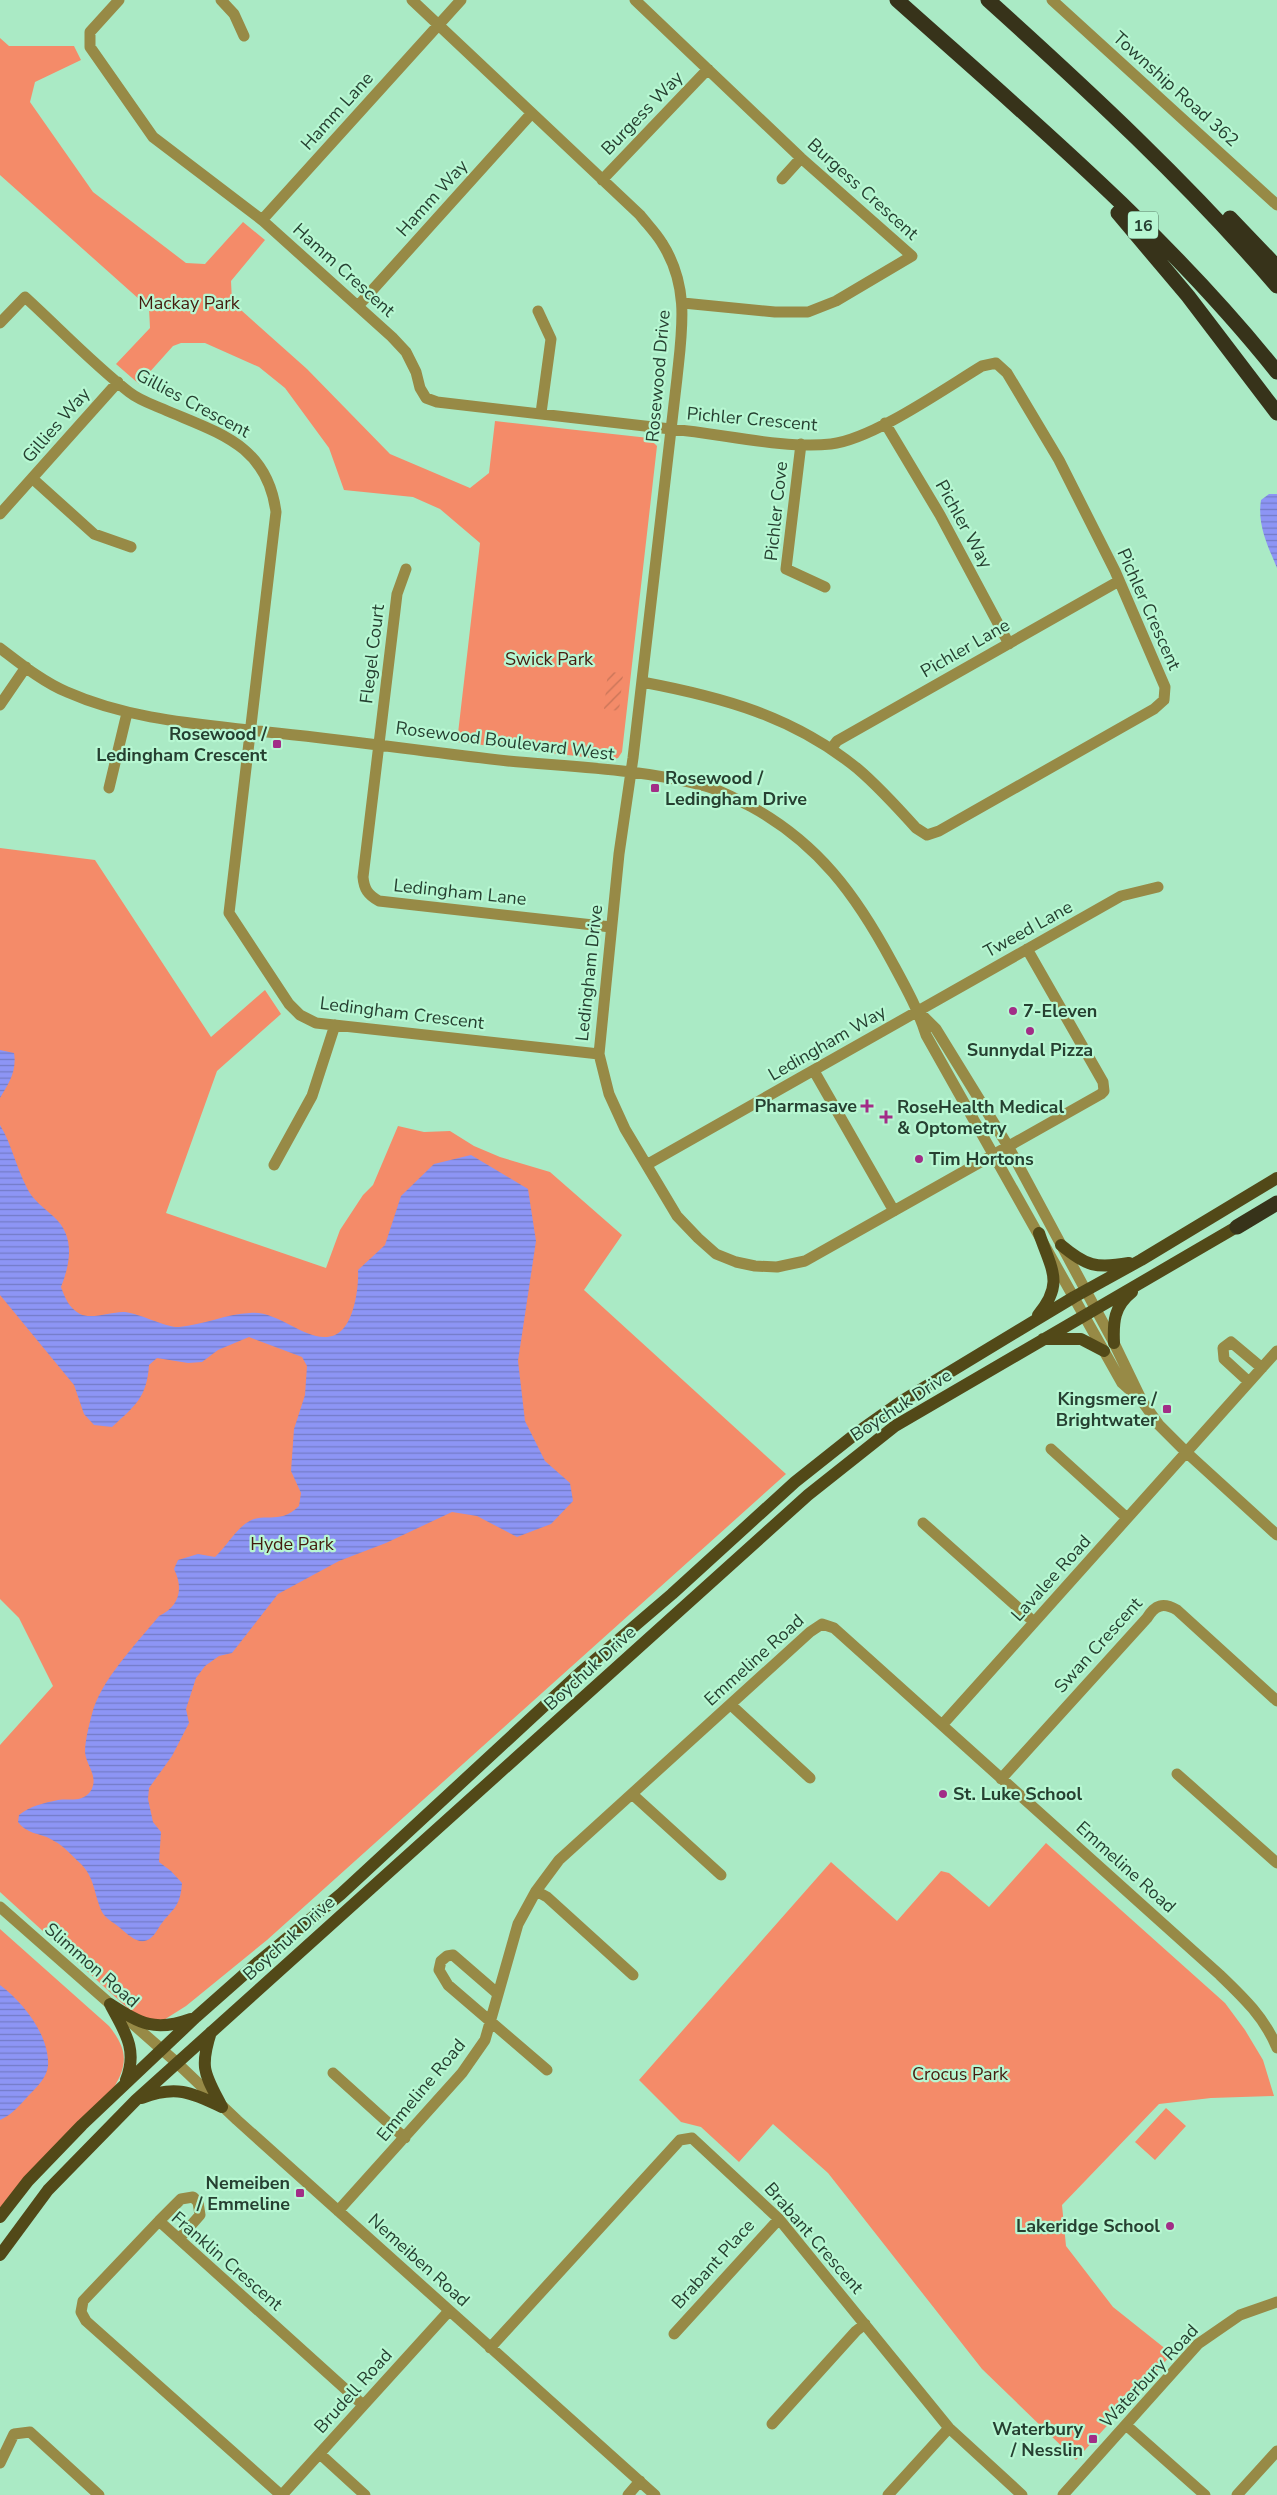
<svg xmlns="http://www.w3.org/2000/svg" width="1277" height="2495" viewBox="0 0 1277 2495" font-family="'Nunito Sans',sans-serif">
  <defs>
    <pattern id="garden-furrows" width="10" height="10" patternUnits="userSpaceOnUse" patternTransform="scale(1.25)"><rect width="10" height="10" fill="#f48b69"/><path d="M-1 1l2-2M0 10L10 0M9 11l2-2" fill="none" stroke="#c57357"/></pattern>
    <pattern id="water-rules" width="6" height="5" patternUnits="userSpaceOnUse" patternTransform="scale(1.25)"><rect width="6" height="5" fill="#8d95f5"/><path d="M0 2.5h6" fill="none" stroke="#737bc7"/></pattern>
  </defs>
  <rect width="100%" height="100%" fill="#aaeac5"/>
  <path fill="#f48b69" d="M0 38 9 46H74L81 60 35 82 30 102 93 192 186 263 205 264 243 222 265 240 231 281 232 302 307 369 390 454 470 488 489 473 495 421 649 438 657 446 622 752 618 758 610 760 457 742 480 543 440 509 413 497 344 490 329 448 285 388 259 367 205 343H181L173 346 139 384 116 364 150 328 149 308 0 175Z
    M0 848 95 860 211 1037 265 990 281 1014 217 1071 166 1213 326 1268 340 1230 363 1195 373 1185 398 1126 424 1132 450 1131 474 1146 500 1157 550 1172 622 1235 584 1290 786 1474 267 1940 186 2006 159 2023 134 2014 0 1892V1745L53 1686 19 1618 0 1599Z
    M1046 1843 1225 2003 1245 2030 1263 2060 1274 2096 1211 2098 1159 2104 1062 2205 1066 2246 1113 2307 1172 2354 1076 2460 982 2369 828 2173 773 2124 739 2162 701 2127 681 2122 639 2080 831 1862 897 1921 941 1871 949 1873 989 1907Z
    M0 1929 109 2026C127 2049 129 2063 113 2089L0 2212Z
    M1166 2108 1186 2126 1155 2160 1135 2142Z"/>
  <path fill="url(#garden-furrows)" d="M608 671 623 674 619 711 604 709Z"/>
  <path fill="url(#water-rules)" d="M1269 494H1277V568C1268 546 1257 525 1261 500Z
    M0 1050 14 1053C17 1071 9 1083 0 1098Z
    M0 1125C12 1145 16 1167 27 1188 32 1199 44 1208 53 1216 75 1235 71 1262 61 1287 65 1298 69 1308 80 1314 92 1320 113 1311 125 1312 141 1314 167 1328 179 1327 203 1325 226 1314 250 1313 280 1310 309 1346 335 1335 354 1327 359 1287 358 1270L385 1245 401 1196 434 1164 471 1155 528 1189 536 1241 518 1361 525 1421 545 1461 570 1483 573 1501 551 1524 517 1537 477 1516 452 1512 386 1543 339 1561 278 1594 232 1653 219 1656 205 1666 196 1678 186 1709 189 1723 172 1756 149 1788 148 1799 153 1822 161 1832 159 1862 171 1871 182 1883C180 1911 171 1908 158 1929 145 1951 133 1939 119 1927 113 1922 106 1919 102 1912 94 1895 95 1877 80 1863 72 1856 64 1846 54 1841 41 1832 29 1836 18 1822L19 1815C30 1806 44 1803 58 1800 70 1798 81 1803 90 1792 100 1777 86 1766 85 1752 85 1741 89 1725 92 1714 100 1681 137 1643 159 1616 179 1607 184 1589 174 1569L178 1560 198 1554 215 1557C226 1547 236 1529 248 1522 265 1511 279 1526 299 1506L301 1493 291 1471 294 1429 305 1395 307 1366 302 1357 249 1337 218 1350 202 1362 188 1363 157 1358 149 1365C147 1397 135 1406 112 1427L94 1425 84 1414 74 1385 0 1295Z
    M0 1985C23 2002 50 2036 48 2066 47 2077 37 2087 29 2095 21 2104 12 2115 0 2120Z"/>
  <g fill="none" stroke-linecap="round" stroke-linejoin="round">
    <path stroke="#978a46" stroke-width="11" d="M119 0 90 32V47L153 137 262 220 392 337 406 352 416 372 420 388 426 398 437 402C521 412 605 421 688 431 731 436 789 449 831 444 873 439 944 389 982 366L996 363 1007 373 1059 460 1115 571 1165 687 1164 700 1154 709 939 831 927 835 916 828C898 808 879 787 858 769 793 716 722 697 642 682
      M221 0 234 14 244 36
      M412 0 640 215C647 224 656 233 662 243 690 287 682 330 677 378L633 758 619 854 599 1054 609 1094 625 1129 677 1216 698 1238 716 1254 736 1262 755 1266 777 1267 805 1261 1101 1094 1104 1091 1103 1082 1027 949
      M635 0 801 158 912 256 836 301 808 312H775L683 303
      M1052 0 1277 205
      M782 179 801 158
      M602 180 708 69
      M262 220 461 0
      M358 306 531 114
      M538 311 551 339 541 413
      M0 323 25 297C59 328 92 363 129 392 139 400 151 404 163 409 218 433 267 444 276 512L229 913 289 1004 300 1015 316 1023 599 1054
      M885 423 940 515 1009 644
      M801 444 786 569 825 587
      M33 479 94 534 131 547
      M0 514 118 382
      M406 569 397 594 363 877C364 889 368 895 379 901L611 927
      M0 648C21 664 43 682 67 692 130 720 200 724 267 732 347 740 427 752 508 761 573 767 642 769 705 786 721 790 736 799 750 806 818 843 856 895 892 962 905 986 918 1009 926 1035L1122 1383 1142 1401
      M0 705 26 667
      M831 749 837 741 1119 581
      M109 788 127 713
      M920 1013 936 1029 1008 1146 1114 1343 1142 1401 1159 1425 1186 1452 1277 1535
      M814 1071 894 1211
      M648 1164 1121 896 1158 887
      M274 1165 312 1096 335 1025
      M1249 1382 1224 1359 1223 1348 1231 1342 1262 1368
      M1051 1449 1127 1518
      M923 1523 1034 1622
      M731 1705 810 1778
      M942 1725 1277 1351
      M1177 1774 1277 1863
      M1001 1779 1147 1618C1155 1605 1163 1602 1177 1610L1277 1701
      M632 1794 721 1875
      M536 1891 547 1897 633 1975
      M0 1907 176 2062 237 2120 655 2495
      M498 1994 453 1955 447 1956 441 1961 439 1970 448 1985 547 2070
      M333 2073 405 2138
      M338 2211 462 2073 485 2040 518 1924 536 1891 559 1860 810 1632 822 1624 834 1628 1220 1975C1243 1997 1265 2018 1277 2048
      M159 2221 181 2199 193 2197 198 2202 200 2215 179 2239
      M674 2334 779 2219
      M490 2348 680 2140 692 2138 779 2219 949 2428 1022 2495
      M772 2424 856 2331 865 2324
      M1126 2425 1205 2495
      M320 2454 365 2495
      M0 2463 14 2434 30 2432 99 2495
      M281 2495 86 2321 81 2312 83 2301 159 2221 363 2405
      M282 2495 449 2311
      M628 2495 640 2481
      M888 2495 949 2428
      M1063 2495 1198 2344 1240 2315 1277 2302
      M1237 2495 1277 2451"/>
    <path stroke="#524918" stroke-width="12" d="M1061 1245C1086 1266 1096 1269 1129 1263
      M1038 1315C1065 1283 1051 1269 1039 1233
      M1043 1339H1081L1104 1351
      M1114 1343C1113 1322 1114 1306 1132 1292
      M110 2004C141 2024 155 2032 191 2019
      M111 2006C125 2032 138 2050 126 2080
      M211 2032C199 2069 205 2074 222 2107
      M142 2098C175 2085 191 2092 222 2107
      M0 2217 28 2181 82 2125 196 2017 257 1963 341 1894 582 1671 672 1594 795 1482 858 1432 902 1401 1074 1297 1141 1260 1277 1178
      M0 2255 48 2190 136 2100 808 1495 895 1426 1245 1222"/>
    <path stroke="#37331a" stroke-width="15" d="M897 0C1029 118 1166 233 1277 372
      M988 0C1089 91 1188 183 1277 286
      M1118 213 1188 296 1277 413
      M1230 218 1277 267
      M1237 1227 1277 1203"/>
  </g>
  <g fill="#a22d87" stroke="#b7f7d2" stroke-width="2">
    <rect x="272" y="739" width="10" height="10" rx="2.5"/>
    <rect x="650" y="783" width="10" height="10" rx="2.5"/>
    <circle cx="1013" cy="1011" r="5"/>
    <circle cx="1030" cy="1031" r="5"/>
    <path d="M864.5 1098.5h5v5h5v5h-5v5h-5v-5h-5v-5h5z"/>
    <path d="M883.5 1109.5h5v5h5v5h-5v5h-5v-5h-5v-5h5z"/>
    <circle cx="919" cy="1159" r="5"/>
    <rect x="1162" y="1404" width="10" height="10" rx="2.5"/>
    <circle cx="943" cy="1794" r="5"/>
    <rect x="295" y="2188" width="10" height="10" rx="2.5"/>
    <circle cx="1170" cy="2226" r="5"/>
    <rect x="1088" y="2434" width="10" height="10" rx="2.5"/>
  </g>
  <g text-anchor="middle" stroke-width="4.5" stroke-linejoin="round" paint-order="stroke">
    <rect fill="#b7f7d2" stroke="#527761" stroke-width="1" x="1128" y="211.5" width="30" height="27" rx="4"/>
    <g font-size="16" font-weight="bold" fill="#264031">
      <text x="1143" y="231">16</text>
    </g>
    <g font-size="18" fill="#264031" stroke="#b7f7d2">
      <text transform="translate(1176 89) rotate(42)" y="6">Township Road 362</text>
      <text transform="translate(337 111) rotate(-48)" y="6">Hamm Lane</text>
      <text transform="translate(642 113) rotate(-46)" y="6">Burgess Way</text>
      <text transform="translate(863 189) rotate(42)" y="6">Burgess Crescent</text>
      <text transform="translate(432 198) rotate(-48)" y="6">Hamm Way</text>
      <text transform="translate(344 270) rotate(42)" y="6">Hamm Crescent</text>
      <text transform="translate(658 376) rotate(-85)" y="6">Rosewood Drive</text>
      <text transform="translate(193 403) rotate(28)" y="6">Gillies Crescent</text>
      <text transform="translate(752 419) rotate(5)" y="6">Pichler Crescent</text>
      <text transform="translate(56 425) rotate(-49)" y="6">Gillies Way</text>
      <text transform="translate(776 511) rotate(-84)" y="6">Pichler Cove</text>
      <text transform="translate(964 524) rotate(61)" y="6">Pichler Way</text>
      <text transform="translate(1149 609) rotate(66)" y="6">Pichler Crescent</text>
      <text transform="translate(965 648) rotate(-30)" y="6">Pichler Lane</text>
      <text transform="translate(372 654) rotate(-83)" y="6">Flegel Court</text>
      <text transform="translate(505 741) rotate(7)" y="6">Rosewood Boulevard West</text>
      <text transform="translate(460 892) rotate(6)" y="6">Ledingham Lane</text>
      <text transform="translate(1028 929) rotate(-29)" y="6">Tweed Lane</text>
      <text transform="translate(589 973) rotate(-84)" y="6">Ledingham Drive</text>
      <text transform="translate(402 1013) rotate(7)" y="6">Ledingham Crescent</text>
      <text transform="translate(827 1043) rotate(-30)" y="6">Ledingham Way</text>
      <text transform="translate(901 1405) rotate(-33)" y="6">Boychuk Drive</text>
      <text transform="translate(1051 1578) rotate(-48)" y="6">Lavalee Road</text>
      <text transform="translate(1098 1645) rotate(-48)" y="6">Swan Crescent</text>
      <text transform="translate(754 1660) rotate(-42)" y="6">Emmeline Road</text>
      <text transform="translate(590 1668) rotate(-42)" y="6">Boychuk Drive</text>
      <text transform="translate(1126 1867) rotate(42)" y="6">Emmeline Road</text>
      <text transform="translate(289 1938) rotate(-42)" y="6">Boychuk Drive</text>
      <text transform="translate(92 1965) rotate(41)" y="6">Slimmon Road</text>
      <text transform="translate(421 2090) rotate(-50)" y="6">Emmeline Road</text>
      <text transform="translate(814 2238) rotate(49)" y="6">Brabant Crescent</text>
      <text transform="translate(419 2260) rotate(42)" y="6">Nemeiben Road</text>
      <text transform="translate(227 2261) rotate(41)" y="6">Franklin Crescent</text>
      <text transform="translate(713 2264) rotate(-48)" y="6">Brabant Place</text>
      <text transform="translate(1149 2376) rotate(-47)" y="6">Waterbury Road</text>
      <text transform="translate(353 2391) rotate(-48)" y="6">Brudell Road</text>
    </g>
    <g font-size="18" fill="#451b0e" stroke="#b7f7d2">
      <text x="189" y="309">Mackay Park</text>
      <text x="549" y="665">Swick Park</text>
      <text x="292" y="1550">Hyde Park</text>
      <text x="960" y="2080">Crocus Park</text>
    </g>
    <g font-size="18" font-weight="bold" fill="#264031" stroke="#b7f7d2" text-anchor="end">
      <text x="267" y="740">Rosewood /<tspan x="267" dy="21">Ledingham Crescent</tspan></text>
      <text x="665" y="784" text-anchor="start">Rosewood /<tspan x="665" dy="21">Ledingham Drive</tspan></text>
      <text x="1023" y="1017" text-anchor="start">7-Eleven</text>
      <text x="1030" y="1056" text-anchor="middle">Sunnydal Pizza</text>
      <text x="857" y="1112">Pharmasave</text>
      <text x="897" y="1113" text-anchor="start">RoseHealth Medical<tspan x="897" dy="21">&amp; Optometry</tspan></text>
      <text x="929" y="1165" text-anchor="start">Tim Hortons</text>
      <text x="1157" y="1405">Kingsmere /<tspan x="1157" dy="21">Brightwater</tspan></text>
      <text x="953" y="1800" text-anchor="start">St. Luke School</text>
      <text x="290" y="2189">Nemeiben<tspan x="290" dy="21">/ Emmeline</tspan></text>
      <text x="1160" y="2232">Lakeridge School</text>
      <text x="1083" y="2435">Waterbury<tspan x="1083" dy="21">/ Nesslin</tspan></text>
    </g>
  </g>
</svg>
